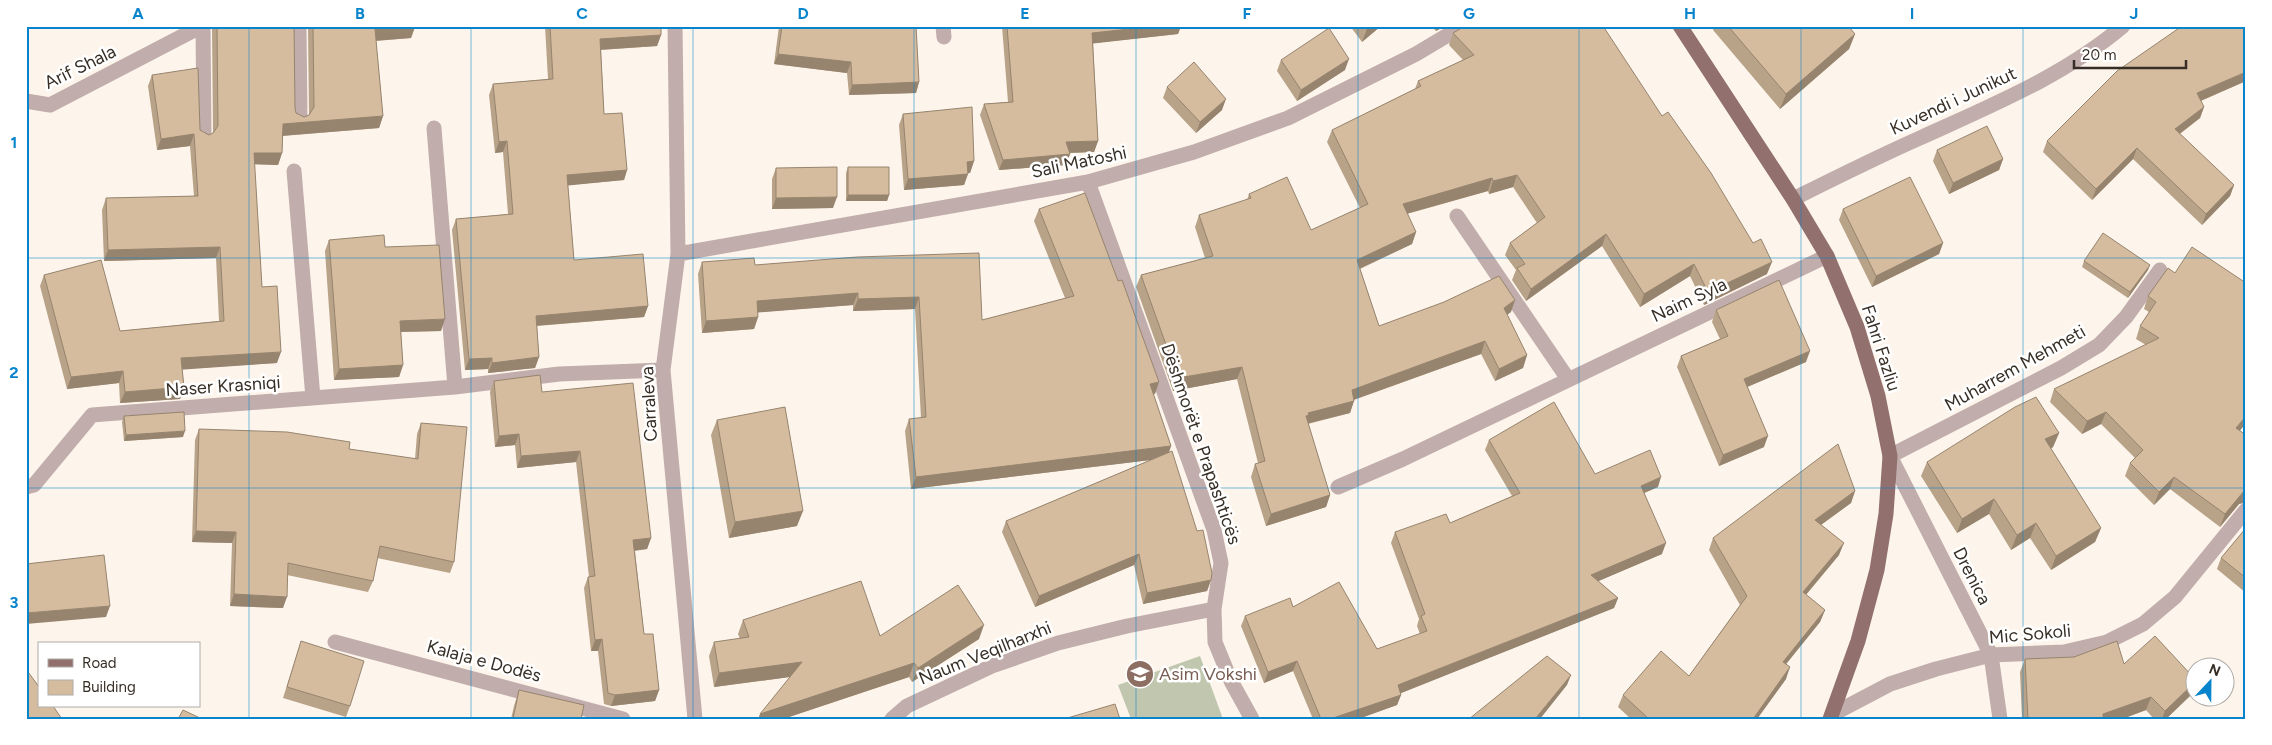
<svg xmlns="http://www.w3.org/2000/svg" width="2272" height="745" viewBox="0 0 2272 745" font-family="Figtree,sans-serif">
  <rect width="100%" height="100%" fill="#fdf5ec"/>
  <path fill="#c1c7af" d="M1200 656 1223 719H1131L1118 685Z"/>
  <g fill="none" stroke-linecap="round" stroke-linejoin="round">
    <path stroke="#c1adab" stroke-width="15" d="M1457 216 1568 379"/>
    <path stroke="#c1adab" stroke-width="15" d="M203 26 204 137
      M299 26 300 119
      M675 26 678 254 663 370 695 719
      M943 26 944 37
      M26 101 50 105 202 26
      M434 128 455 387
      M294 171 313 398
      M1088 182 1214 530 1221 563 1214 609 1215 642 1231 681 1252 719
      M1793 199C1835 178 1877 157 1920 138 1990 106 2064 76 2123 26
      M678 254 1088 182 1194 152 1288 118 1416 54 1463 26
      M1890 456 2061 368 2099 345 2126 317 2160 270
      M26 487 34 485 92 415 455 387 559 374 663 370
      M1338 487 1403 459 1827 256
      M335 642 623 719
      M892 719 907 706 992 666 1058 643 1127 626 1214 609"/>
    <path stroke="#c1adab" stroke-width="15" d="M1890 456 1991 655 2000 719
      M1833 714 1890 684 1936 669 1991 655 2064 652 2107 642 2143 624 2175 597 2246 510"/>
    <path stroke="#92706d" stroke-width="15" d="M1680 26 1793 199 1827 256 1857 327 1878 396 1890 456 1886 514 1877 570 1858 641 1830 719"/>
  </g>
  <path fill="#b8a288" d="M212 26H294L295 108 296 113 304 117 309 115 308 26H415L411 38 376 41 383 116 379 128 283 136 282 153 278 165 254 164 262 287 277 363 182 369 184 387 180 399 120 403 119 383 67 389 40 286 44 275 120 331 219 321 216 258 104 261 102 210 106 198 194 196 190 146 157 150 148 86 152 75 200 130 209 135 213 133Z
    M545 26H661V35L657 46 601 50 604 114 627 170 624 180 568 185 574 260 648 306 644 317 537 326 539 357 535 368 488 373V369L465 370 452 230 456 219 508 214 503 152 495 153 489 95 493 84 548 79Z
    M779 26H916L919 82 916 93 849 95 847 73 774 64Z
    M1002 26H1181L1178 34 1093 43 1098 141 1094 152 1070 153V154L1066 165 999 170 980 115 984 104 1008 102Z
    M1350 26H1381L1362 42Z
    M1431 26H1445L1436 31Z
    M1714 26H1848L1855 34 1849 49 1780 109 1713 30Z
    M1453 33 1767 274 1704 305 1690 276 1640 307 1602 246 1526 301 1512 280 1516 270 1505 255 1510 243 1537 223 1513 187 1489 194 1488 191 1407 214 1416 232 1412 244 1360 269 1379 326 1511 312 1507 315 1527 355 1523 368 1495 381 1481 354 1354 400 1350 413 1308 424 1330 495 1326 507 1266 526 1251 477 1255 464 1258 463 1237 379 1173 391 1136 287 1141 275 1205 258 1195 227 1199 215 1247 200 1249 194 1311 230 1360 208 1327 142 1332 130 1415 89 1418 81 1463 60 1449 45Z
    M1281 60 1345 70 1297 101 1277 71Z
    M2246 81 2201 101 2204 107 2200 118 2180 134 2234 185 2230 196 2202 225 2133 159 2092 200 2043 152 2047 141Z
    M1167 87 1222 110 1196 133 1163 98Z
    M903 114 974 161 970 173H968L964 185 904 190 899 125Z
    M1937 150 2003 159 1999 170 1949 194 1933 161Z
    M848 167 889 195 887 201H846V173Z
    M776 168 833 208 772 209V179Z
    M1039 209 1155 394H1153L1171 446 1169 452 1211 580 1207 591 1143 604 1134 565 1035 607 1002 532 1006 521 1151 460 911 489 905 431 909 419 921 418 915 309 853 311V305L758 312V317L754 329 702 333 698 274 702 262 755 265 857 257 982 320 1065 298 1034 221Z
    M1843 209 1943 243 1939 254 1872 287 1839 220Z
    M329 240 385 247 441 331 401 332 403 365 399 377 334 380 325 251Z
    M2084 261 2148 270 2128 298 2082 267Z
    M2175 273 2240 431 2246 435V502L2239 504 2220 527 2170 489 2154 505 2125 476 2130 463 2135 458 2101 424 2082 434 2050 402 2054 389 2146 345 2136 339 2140 326 2149 312 2144 309 2148 296Z
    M1716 310 1806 362 1747 387 1764 447 1719 466 1677 367 1681 356 1720 339 1712 322Z
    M494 381 542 392 651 538 647 549 635 551 644 634 659 690 655 701 611 706 604 704 598 651H591L584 588 588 577H589L576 462 517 468 515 445 495 447 490 392Z
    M124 416 183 437 124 441 122 422Z
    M717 420 797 526 729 538 711 435Z
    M421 423 454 562 450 573 377 558 373 581 368 592 287 575 283 608 230 606 232 543 192 542 195 440 199 429 349 449 415 459 417 434Z
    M2059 433 2053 447 2051 449 2101 528 2095 542 2051 570 2030 538 2011 550 1989 514 1957 533 1921 476 1927 462Z
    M1489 440 1595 474 1658 487 1644 493 1662 554 1598 581 1618 598 1614 608 1400 693 1401 695 1397 705 1358 719H1313L1293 671 1264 683 1241 626 1245 616 1293 607 1377 649 1420 634 1417 626 1419 619 1391 543 1395 532 1450 523 1512 496 1485 450Z
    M1855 491 1851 503 1821 525 1839 555 1806 595 1825 610 1820 622 1786 664V679L1757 719H1631L1618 707 1623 695 1689 676 1740 605 1709 550 1713 538Z
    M2246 528V593L2217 569 2221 558Z
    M743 620 880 636 979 639 912 682 909 677 783 719H758L790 677 714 687 709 656 714 642 740 639 738 634Z
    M301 641 350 706 346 717 283 698Z
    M2025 659 2124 664 2192 694 2166 719H2154L2146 710 2122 719H2022L2020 672Z
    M519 690 581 719H511L514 706Z"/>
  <path fill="#96846f" d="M1157 26H1181L1178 34 1089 44 1092 33Z
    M1371 26H1381L1362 42 1367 29Z
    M1437 26H1445L1436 31Z
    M415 27 411 38 371 41 375 29Z
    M1855 34 1849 49 1780 109 1786 94Z
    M661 35 657 46 596 50 600 39Z
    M778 54 851 62 847 73 774 64Z
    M1349 59 1345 70 1297 101 1301 90Z
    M2246 72V81L2193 104 2197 93Z
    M919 82 916 93 849 95 852 85Z
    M1226 99 1222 110 1196 133 1200 122Z
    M2204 107 2200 118 2171 140 2175 129Z
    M383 116 379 128 279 136 283 124Z
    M194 134 190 146 157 150 161 139Z
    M507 141 503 152 495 153 499 142Z
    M1098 141 1094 152 1062 153 1066 142Z
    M2137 148 2133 159 2092 200 2096 189Z
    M254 153H282L278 165 249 164Z
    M1070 154 1066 165 999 170 1003 160Z
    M2003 159 1999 170 1949 194 1953 183Z
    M974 161 970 173H963L967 162Z
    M627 170 624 180 563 186 567 175Z
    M968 174 964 185 904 190 908 179Z
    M1517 175 1513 187 1489 194 1493 181Z
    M1492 178 1488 191 1398 216 1403 204Z
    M2234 185 2230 196 2202 225 2206 214Z
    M848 195H889L887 201H846Z
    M837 197 833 208 772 209 776 198Z
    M1416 232 1412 244 1352 272 1357 260Z
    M1606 234 1602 246 1526 301 1531 289Z
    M1943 243 1939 254 1872 287 1876 276Z
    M220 247 216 258 104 261 108 250Z
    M1772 262 1767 274 1704 305 1708 292Z
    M1694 264 1690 276 1640 307 1644 294Z
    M2150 265 2148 270 2128 298 2130 292Z
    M858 293 853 305 753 313 757 301Z
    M919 297 915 309 853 311 858 299Z
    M1515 300 1511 312 1499 320 1504 308Z
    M648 306 644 317 532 326 536 316Z
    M758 317 754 329 702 333 706 321Z
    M445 319 441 331 396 332 400 321Z
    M1485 341 1481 354 1347 402 1352 390Z
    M1810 351 1806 362 1740 390 1744 379Z
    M281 352 277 363 177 370 181 358Z
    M1527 355 1523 368 1495 381 1499 369Z
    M539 357 535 368 488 373 492 363Z
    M492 358 488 369 465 370 469 359Z
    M403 365 399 377 334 380 339 369Z
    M1242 367 1237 379 1173 391 1178 378Z
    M123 371 119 383 67 389 71 377Z
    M1159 382 1155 394 1145 396 1150 384Z
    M184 387 180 399 120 403 125 392Z
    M1354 401 1350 413 1305 424 1306 416 1308 413Z
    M2106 412 2101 424 2082 434 2087 421Z
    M2246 416V423L2232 441 2236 428Z
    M185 431 183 437 124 441 126 435Z
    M2059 433 2053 447 2040 454 2045 439Z
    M519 434 515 445 495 447 499 436Z
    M1768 436 1764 447 1719 466 1723 455Z
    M1171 446 1167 458 911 489 916 477Z
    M580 451 576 462 517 468 521 456Z
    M1661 477 1658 487 1637 496 1641 486Z
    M2174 477 2170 489 2154 505 2159 492Z
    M1855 491 1851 503 1811 532 1815 520Z
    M2244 491H2246V502L2239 504 2220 527 2225 514Z
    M1330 495 1326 507 1266 526 1271 514Z
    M1994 499 1989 514 1957 533 1962 519Z
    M803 511 797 526 729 538 735 522Z
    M2036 523 2030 538 2011 550 2017 535Z
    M2101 528 2095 542 2051 570 2056 556Z
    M196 531 236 532 232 543 192 542Z
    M651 538 647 549 629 551 633 540Z
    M1666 543 1662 554 1587 586 1591 575Z
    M1844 543 1839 555 1798 604 1803 592Z
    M1139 554 1134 565 1035 607 1039 596Z
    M1211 580 1207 591 1143 604 1147 593Z
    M234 594 287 597 283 608 230 606Z
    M1618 598 1614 608 1394 696 1398 685Z
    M110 606 106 617 26 624V613Z
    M1825 610 1820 622 1778 674 1783 662Z
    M984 625 979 639 912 682 918 668Z
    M602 639 598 651H591L595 640Z
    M1297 661 1293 671 1264 683 1268 672Z
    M802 662 797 676 714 687 719 673Z
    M914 663 909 677 783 719H758L760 714Z
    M1790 667 1786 679 1757 719H1753Z
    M1571 675 1567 685 1540 719H1535Z
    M2194 683V688L2192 694 2166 719H2162L2165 711Z
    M659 690 655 701 611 706 615 695Z
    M1401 695 1397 705 1358 719H1330Z
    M2151 697 2146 710 2122 719H2101L2103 714Z"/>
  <path fill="#d6bc9e" stroke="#96846f" d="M217 26H294L295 108 296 113 304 117 309 115 314 107 313 26H415V27L375 29 383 116 283 124 282 153H254L262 287 277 286 281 352 181 358 184 387 125 392 123 371 71 377 44 275 101 260 120 331 224 321 220 247 108 250 106 198 198 196 194 134 161 139 152 75 198 68 200 130 209 135 213 133 218 126Z
    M550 26H661V35L600 39 604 114 622 113 627 170 567 175 574 260 643 254 648 306 536 316 539 357 492 363V358L469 359 456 219 513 214 507 141 499 142 493 84 553 79Z
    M782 26H916L919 82 852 85 851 62 778 54Z
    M1007 26H1157L1092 33 1098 141 1066 142 1070 154 1003 160 984 104 1013 102Z
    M1364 26H1371L1367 29Z
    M1465 26H1603L1662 116 1668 112 1711 173 1753 243 1761 239 1772 262 1708 292 1694 264 1644 294 1606 234 1531 289 1517 268 1525 264 1510 243 1545 217 1517 175 1493 181 1492 178 1403 204 1416 232 1357 260 1379 326 1444 302 1499 276 1515 300 1504 308 1527 355 1499 369 1485 341 1352 390 1354 401 1308 413 1309 415 1306 416 1330 495 1271 514 1255 464 1265 461 1242 367 1178 378 1141 275 1213 256 1199 215 1251 198 1249 194 1287 177 1311 230 1368 204 1332 130 1421 86 1418 81 1474 55 1453 33Z
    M1728 26H1848L1855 34 1786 94Z
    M2182 26H2246V72L2197 93 2204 107 2175 129 2234 185 2206 214 2137 148 2096 189 2047 141 2117 71Z
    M1329 28 1349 59 1301 90 1281 60Z
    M1194 62 1226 99 1200 122 1167 87Z
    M972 107 974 161 967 162 968 174 908 179 903 114Z
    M1987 126 2003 159 1953 183 1937 150Z
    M837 167V197L776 198V168Z
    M848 167H889V195H848Z
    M1910 177 1943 243 1876 276 1843 209Z
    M1085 193 1118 281 1122 280 1159 382 1150 384 1171 446 916 477 909 419 926 417 919 297 858 299V293L757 301 758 317 706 321 702 262 754 258 755 265 857 257 979 253 982 320 1074 296 1039 209Z
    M2103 233 2150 265 2130 292 2084 261Z
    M384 235 385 247 439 245 445 319 400 321 403 365 339 369 329 240Z
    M2192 247 2246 283V416L2236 428 2246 435V491H2244L2225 514 2174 477 2159 492 2130 463 2143 450 2106 412 2087 421 2054 389 2159 338 2140 326 2156 302 2148 296 2168 268 2175 273Z
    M1779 280 1810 351 1744 379 1768 436 1723 455 1681 356 1728 336 1716 310Z
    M540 375 542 392 633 383 651 538 633 540 644 634H653L659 690 615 695 608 693 602 639 595 640 588 577 595 576 580 451 521 456 519 434 499 436 494 381Z
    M2036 397 2059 433 2045 439 2101 528 2056 556 2036 523 2017 535 1994 499 1962 519 1927 462 2015 407Z
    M1554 402 1595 474 1650 450 1661 477 1641 486 1666 543 1591 575 1618 598 1398 685 1401 695 1330 719H1321L1297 661 1268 672 1245 616 1290 598 1293 607 1339 582 1377 649 1427 631 1421 616 1425 614 1395 532 1446 514 1450 523 1520 493 1489 440Z
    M785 407 803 511 735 522 717 420Z
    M184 412 185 431 126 435 124 416Z
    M421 423 467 427 454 562 380 546 373 581 288 563 287 597 234 594 236 532 196 531 199 429 287 432 350 442 349 449 418 459Z
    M1838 444 1855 491 1815 520 1844 543 1803 592 1825 610 1783 662 1790 667 1753 719H1649L1623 695 1661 651 1689 676 1747 596 1713 538Z
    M1172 451 1197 531 1203 530 1212 573 1211 580 1147 593 1139 554 1039 596 1006 521Z
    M2246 528V578L2221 558Z
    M104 555 110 606 26 613V564Z
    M861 581 880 636 958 585 984 625 918 668 914 663 760 714 802 662 719 673 714 642 749 637 743 620Z
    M2155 636 2194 678V683L2165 711 2151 697 2103 714V719H2028L2025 659 2074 657 2117 641 2124 664Z
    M301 641 364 661 350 706 287 687Z
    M1547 656 1571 675 1535 719H1469Z
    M26 669 39 687V706H53L62 719H26Z
    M519 690 584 705 581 719H513Z
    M1115 704 1120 719H1064Z
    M183 710 202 719H178Z"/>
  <path fill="none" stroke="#0884cc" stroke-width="1" stroke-opacity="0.55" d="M249 26V719M471 26V719M693 26V719M914 26V719M1136 26V719M1358 26V719M1579 26V719M1801 26V719M2023 26V719M26 258H2246M26 488H2246"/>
  <defs>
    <symbol id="school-disc" viewBox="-11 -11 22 22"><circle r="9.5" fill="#8d6e63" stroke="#fff"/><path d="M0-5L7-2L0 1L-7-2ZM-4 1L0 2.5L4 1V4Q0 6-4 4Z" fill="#fff"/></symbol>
  </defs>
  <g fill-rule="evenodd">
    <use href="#school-disc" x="1124" y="658" width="32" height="32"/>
  </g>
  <g text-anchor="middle" stroke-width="5" stroke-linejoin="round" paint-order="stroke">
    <g font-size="18" fill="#372f26" stroke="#fff">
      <text transform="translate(80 67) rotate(-26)" y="6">Arif Shala</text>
      <text transform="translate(1953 101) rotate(-25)" y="6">Kuvendi i Junikut</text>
      <text transform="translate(1079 162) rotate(-12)" y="6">Sali Matoshi</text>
      <text transform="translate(1689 300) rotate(-25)" y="6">Naim Syla</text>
      <text transform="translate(1881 348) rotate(72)" y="6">Fahri Fazliu</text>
      <text transform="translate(2015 368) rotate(-29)" y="6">Muharrem Mehmeti</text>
      <text transform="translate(223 386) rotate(-4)" y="6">Naser Krasniqi</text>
      <text transform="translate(649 404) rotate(-93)" y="6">Carraleva</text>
      <text transform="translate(1201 444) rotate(71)" y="6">Dëshmorët e Prapashticës</text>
      <text transform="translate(1972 576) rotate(63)" y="6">Drenica</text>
      <text transform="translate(2030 634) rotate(-5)" y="6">Mic Sokoli</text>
      <text transform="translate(985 653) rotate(-22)" y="6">Naum Veqilharxhi</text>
      <text transform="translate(484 661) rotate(15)" y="6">Kalaja e Dodës</text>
    </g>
    <g font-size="18" fill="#785e54" stroke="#fff" text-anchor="start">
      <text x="1159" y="680">Asim Vokshi</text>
    </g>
  </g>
  <rect width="2272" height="745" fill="none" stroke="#ffffff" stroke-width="55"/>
  <rect x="38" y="642" width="162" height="65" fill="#ffffff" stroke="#afaca8"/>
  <rect x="48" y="659" width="25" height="8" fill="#92706d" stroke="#afaca8"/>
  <text x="82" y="668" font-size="15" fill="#372f26">Road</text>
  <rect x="48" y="680" width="25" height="15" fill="#d6bc9e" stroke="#afaca8"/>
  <text x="82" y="692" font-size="15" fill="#372f26">Building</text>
  <g transform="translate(2210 682) rotate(22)"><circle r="24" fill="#ffffff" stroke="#afaca8"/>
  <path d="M0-4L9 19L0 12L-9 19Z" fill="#0884cc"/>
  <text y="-8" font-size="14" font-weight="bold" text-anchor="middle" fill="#372f26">N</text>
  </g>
  <path d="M2074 60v8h112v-8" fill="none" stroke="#372f26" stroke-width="2.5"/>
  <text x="2082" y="60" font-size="15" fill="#372f26" stroke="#ffffff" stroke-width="4" paint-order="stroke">20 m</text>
  <rect x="28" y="28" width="2216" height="690" fill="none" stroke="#0884cc" stroke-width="2"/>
  <g font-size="16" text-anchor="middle" font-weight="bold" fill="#0884cc">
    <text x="138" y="19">A</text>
    <text x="360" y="19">B</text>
    <text x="582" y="19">C</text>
    <text x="803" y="19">D</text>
    <text x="1025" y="19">E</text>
    <text x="1247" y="19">F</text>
    <text x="1469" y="19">G</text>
    <text x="1690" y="19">H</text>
    <text x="1912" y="19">I</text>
    <text x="2134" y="19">J</text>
    <text x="14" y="148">1</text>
    <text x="14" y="378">2</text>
    <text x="14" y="608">3</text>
  </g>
</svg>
